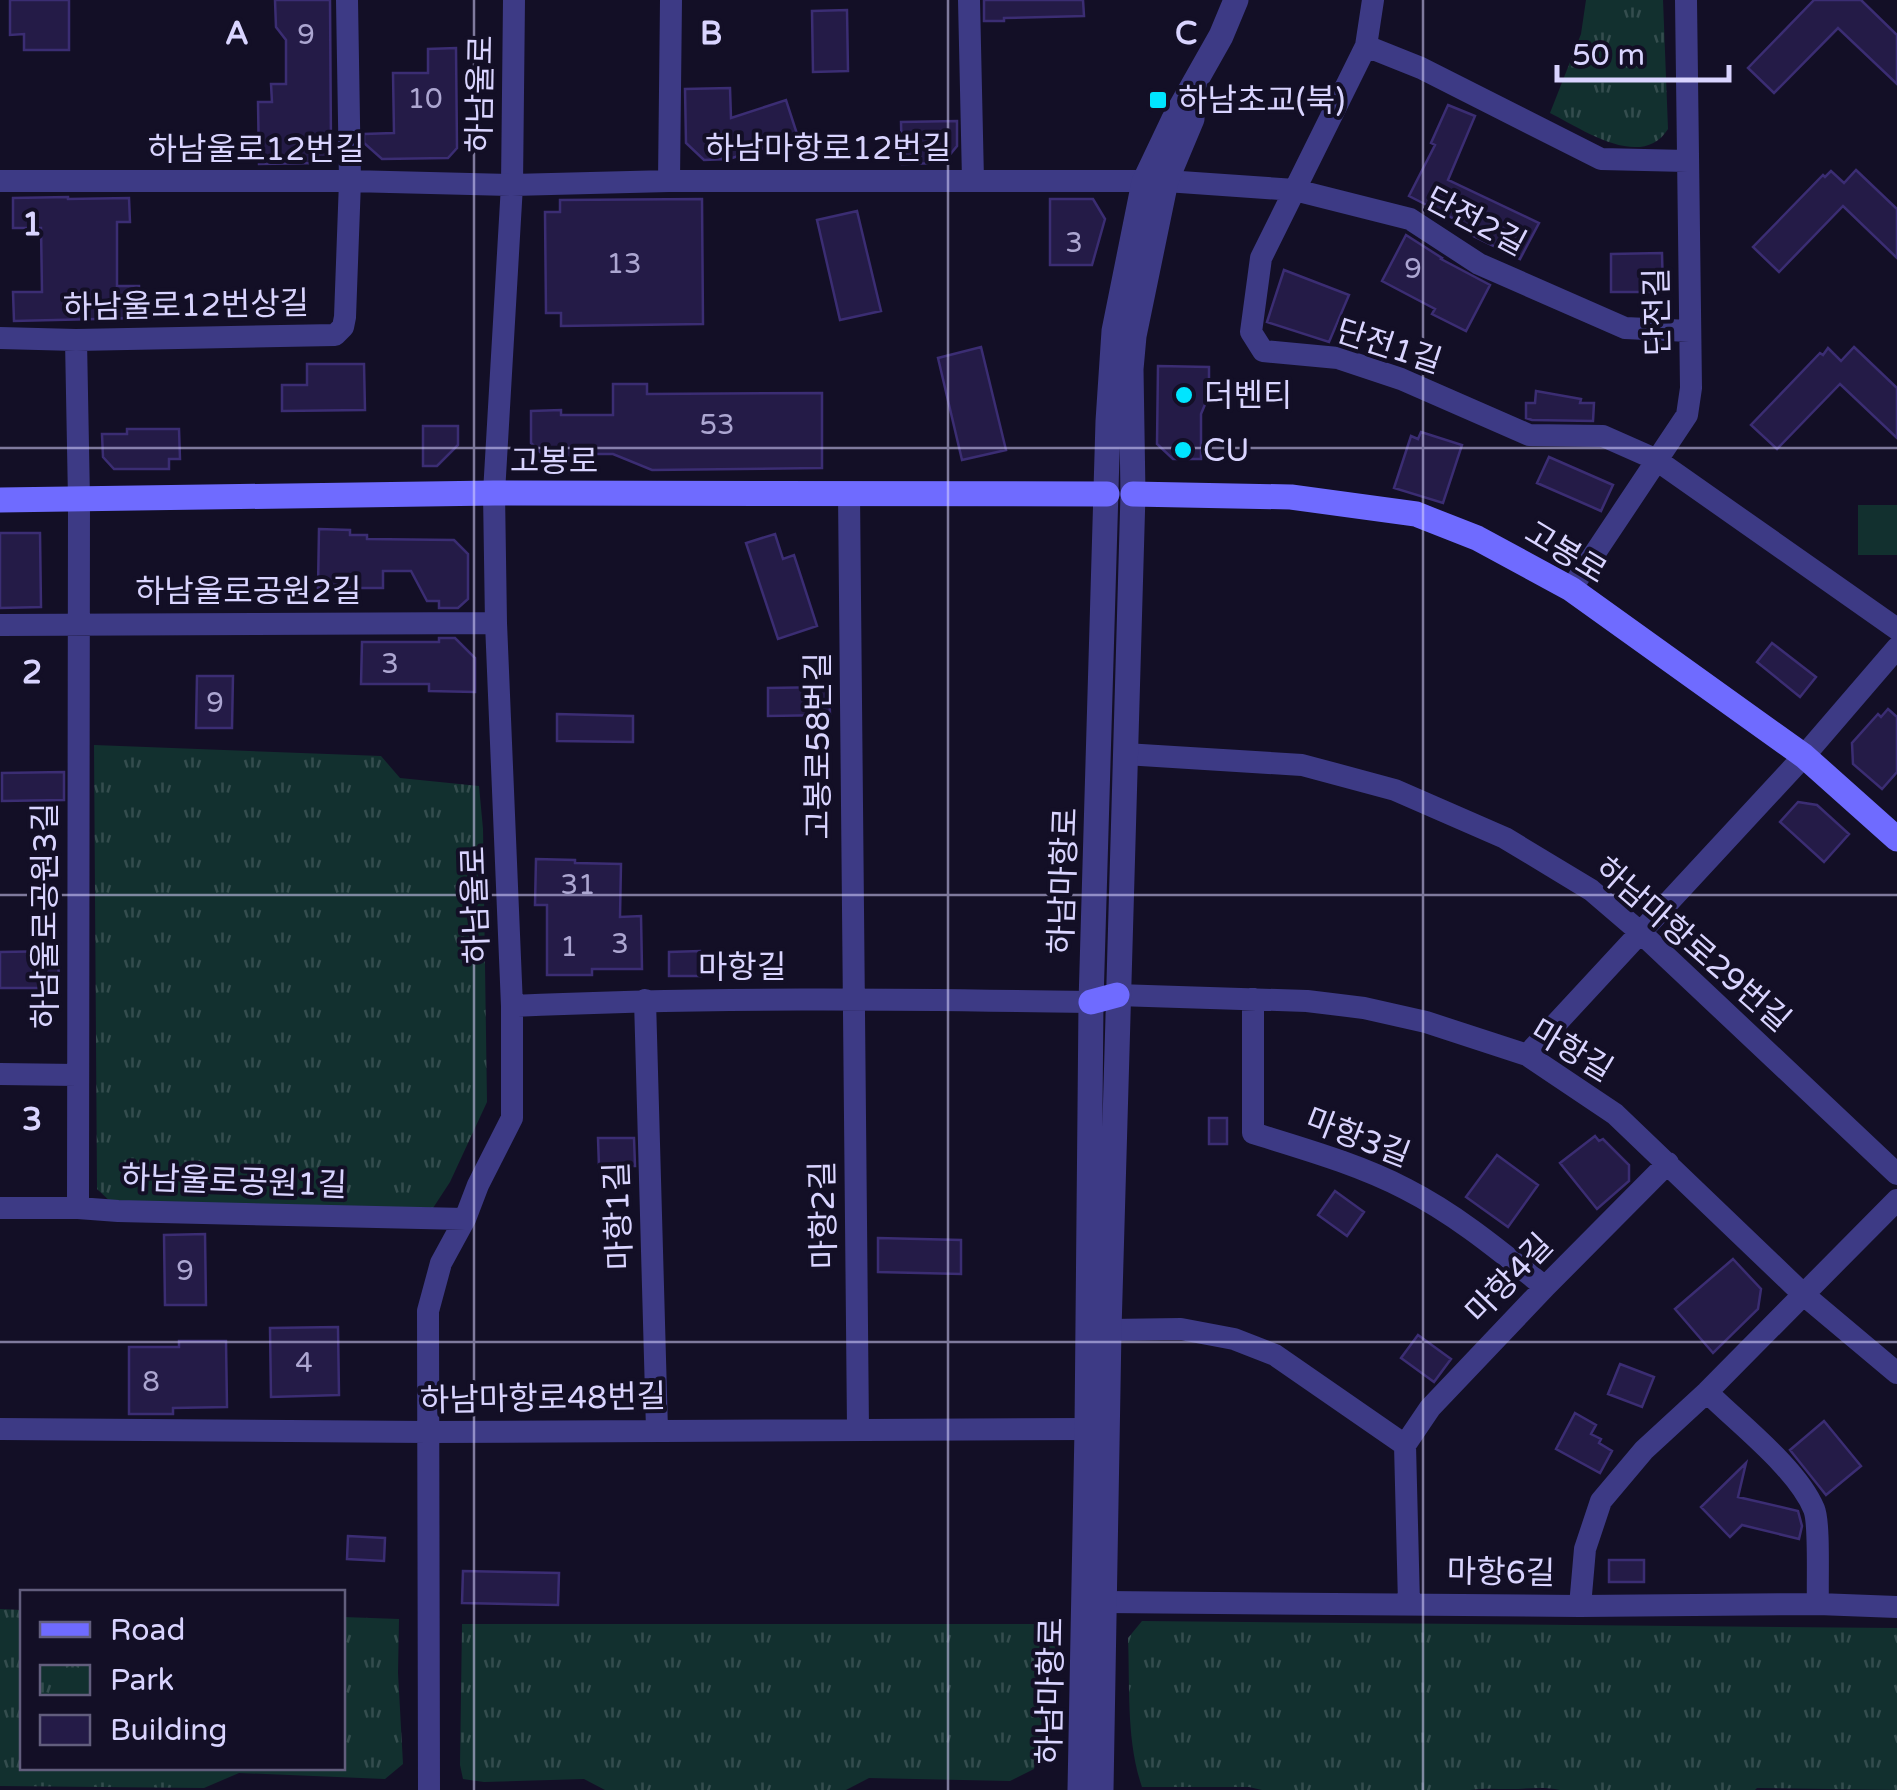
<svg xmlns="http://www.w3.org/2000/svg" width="1897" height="1790" viewBox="0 0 1897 1790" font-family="'Varela Round','Noto Sans KR',sans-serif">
  <defs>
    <pattern id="park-tufts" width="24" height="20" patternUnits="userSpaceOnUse" patternTransform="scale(2.5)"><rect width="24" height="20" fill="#12302f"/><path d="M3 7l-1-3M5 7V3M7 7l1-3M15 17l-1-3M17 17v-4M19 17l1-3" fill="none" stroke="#344d4e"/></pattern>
  </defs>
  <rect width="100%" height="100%" fill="#130f26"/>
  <path fill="#12302f" d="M1858 505H1897V555H1858Z"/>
  <path fill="url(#park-tufts)" d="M1586 0H1663L1668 129C1642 171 1582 129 1550 113L1581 34Z
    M94 745 381 756 400 778 479 786 483 829 487 1102 450 1182 433 1208 112 1203 97 1189Z
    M0 1609 22 1610V1768H342L343 1617 399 1619 398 1673 403 1764 385 1779 239 1773 204 1788 0 1786Z
    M1142 1621 1897 1628V1790L1757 1788 1755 1790H1560C1543 1786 1527 1789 1510 1789 1496 1789 1483 1788 1469 1790H1262L1249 1787H1142C1126 1740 1130 1687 1128 1638Z
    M462 1624H1057L1055 1660 1043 1678 1041 1738 1034 1769 1010 1781 869 1778 846 1790H605L584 1779 484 1782 463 1779 460 1765Z"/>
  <path fill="#241b47" stroke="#3b2d73" stroke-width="2.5" d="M10 0H69V50H24V34L10 35Z
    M275 0H330L331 145V153L320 163 259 164 258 102H272L271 84H286V40L276 27Z
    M984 0H1083L1084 16 1004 18V21H984Z
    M1814 0H1861L1897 35V84L1838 28 1774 93 1748 68Z
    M847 10 848 71 813 72 812 11Z
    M456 48 457 148 448 158 382 159 364 143V134L394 133 393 73H428V49Z
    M730 88 731 118 786 100 798 137 729 159 704 160 686 143 685 89Z
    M1448 105 1475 116 1448 180 1539 223 1520 259 1469 234 1472 228 1409 196 1435 145 1431 143Z
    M957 121V146L943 163 902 164 901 122Z
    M1856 170 1897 209V258L1843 206 1779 272 1753 247 1823 175 1825 177 1831 171 1844 183Z
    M68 197V199L129 198 130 222H117V286H139V318L14 321 13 292H42L41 228H13V198Z
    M702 199 703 324 561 326V313H546L545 212H560V200Z
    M1050 199H1093L1105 219 1092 265H1050Z
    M857 211 881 311 840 320 817 220Z
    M1406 235 1442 258 1441 259 1490 285 1466 331 1432 314 1435 309 1382 281Z
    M1662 253 1663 292H1611V254Z
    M1284 270 1349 295 1329 342 1267 322Z
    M981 347 1006 450 962 460 938 358Z
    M1854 347 1897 388V438L1840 384 1777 449 1751 425 1820 353 1823 355 1828 348 1841 361Z
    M307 364H364L365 410 282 411V385H307Z
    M1158 366 1209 367V395L1201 414V459H1173L1157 444Z
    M613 384H647V394L822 393V468L652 470 613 454H586V461L550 462 531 443V411L561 410V415H613Z
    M1536 391 1581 399 1580 403H1594L1593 421 1532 420 1526 418V403H1535Z
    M423 426H458V445L437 466H423Z
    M127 429H179L180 459H169V469H114L103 457 102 434H127Z
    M1421 432 1462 445 1443 503 1394 488 1411 436 1418 439Z
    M1549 457 1613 485 1601 511 1537 483Z
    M319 529 350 530V535H367V539L454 540 468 554V599L458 608H439V601H427L411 571H383V588H318Z
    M0 533H40L41 607 0 608Z
    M775 534 783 559 794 555 817 626 778 639 746 543Z
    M439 638H455L475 658V692L429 691V684H361L362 642H439Z
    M1772 643 1816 677 1800 697 1757 662Z
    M197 676H233L232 728H196Z
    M829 687 830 715 768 716V688Z
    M1888 709 1897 717V772L1882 789 1853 764 1852 743 1878 714 1881 717Z
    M557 714 633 716V742L557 741Z
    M64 772V800L2 801V773Z
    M1798 802 1817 805 1849 834 1824 862 1780 822Z
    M536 859 575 860V863L621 864 620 917 641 916 642 969H592V975H547V905H535Z
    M58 951 59 988H0V952Z
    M700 951 701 976H669V952Z
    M1209 1118H1227V1144H1209Z
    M1595 1136 1599 1141 1603 1139 1629 1165V1181L1597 1209 1560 1163Z
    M598 1138H634L635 1166 599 1167Z
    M1497 1155 1538 1185 1508 1227 1466 1197Z
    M1335 1191 1364 1212 1347 1236 1318 1215Z
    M205 1234 206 1305H165L164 1235Z
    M878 1238 961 1240V1274L878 1272Z
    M1733 1259 1761 1289 1758 1309 1713 1353 1675 1309Z
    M338 1327 339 1395 271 1397 270 1328Z
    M1418 1335 1451 1359 1434 1382 1401 1358Z
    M179 1341H226L227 1407 173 1408V1414H129V1347H179Z
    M1620 1364 1654 1377 1642 1407 1608 1394Z
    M1575 1413 1596 1425 1591 1434 1601 1439 1599 1443 1612 1451 1600 1473 1556 1449Z
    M1824 1421 1861 1466 1826 1495 1790 1450Z
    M1746 1463 1738 1497 1798 1511 1802 1526 1799 1539 1742 1525 1730 1537 1701 1507Z
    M348 1536 385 1538 384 1561 347 1559Z
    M1609 1560H1644V1582H1609Z
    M463 1571 559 1573 558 1605 462 1603Z"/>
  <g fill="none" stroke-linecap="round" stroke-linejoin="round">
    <path stroke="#3d3a85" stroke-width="22" d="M969 0 973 180
      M1373 0 1366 46 1261 258 1251 332 1263 351 1338 358 1401 379 1529 435 1603 436 1655 459 1897 629
      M1366 46 1421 68 1601 159 1687 161
      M0 181H350L512 185 669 181H1166L1295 190 1410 219 1479 264 1625 328 1689 331
      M669 181 671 0
      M0 338 76 340 335 335 343 327 345 317 350 181 347 0
      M76 340 79 500 78 1208
      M849 493 858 1429
      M1571 589 1687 415 1691 388 1686 0
      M0 625 496 623
      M1125 754 1302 765 1395 790 1505 838 1591 890 1640 932 1897 1174
      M1117 995 1307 1001 1364 1008 1426 1022 1527 1055 1615 1114 1804 1295 1897 1373
      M1253 999V1133C1304 1149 1358 1164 1406 1189 1457 1215 1500 1251 1545 1287
      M645 1000 657 1430
      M512 1006C705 997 898 999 1091 1002
      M1527 1055 1804 756 1897 648
      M0 1074 77 1075
      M0 1208H78L118 1211 465 1219
      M1109 1330 1181 1329 1234 1339 1275 1355 1405 1445
      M1707 1392C1738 1423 1797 1468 1814 1509 1820 1523 1817 1584 1818 1604
      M0 1429 428 1432 1087 1429
      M1105 1602 1580 1606 1818 1604 1897 1607
      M1409 1604 1405 1445 1430 1408 1545 1287 1668 1163
      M1580 1606 1585 1549 1601 1501 1644 1450 1707 1392 1897 1200
      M429 1790 428 1311 441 1263 465 1219 478 1185 512 1118V1006L496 623 494 493 512 185 514 0"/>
    <path stroke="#3d3a85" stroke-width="25" d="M1080 1790 1087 1429 1091 1002 1108 421 1114 331 1144 182 1173 121 1221 36 1236 0
      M1101 1790 1109 1330 1133 494 1131 369 1134 336 1166 181 1192 119"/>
    <path stroke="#6f6bff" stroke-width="25" d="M1133 494 1291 497 1416 514 1477 538 1571 589 1804 756 1897 839
      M0 500 494 493 1107 494
      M1091 1002 1117 995"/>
  </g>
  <path fill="none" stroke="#d9d4ff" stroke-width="2.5" stroke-opacity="0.55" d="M474 0V1790M948 0V1790M1423 0V1790M0 448H1897M0 895H1897M0 1342H1897"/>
  <g fill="#00e5ff" stroke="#130f26" stroke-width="4">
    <rect x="1148" y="90" width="20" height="20" rx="5"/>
    <circle cx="1184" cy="395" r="10"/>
    <circle cx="1183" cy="450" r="10"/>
  </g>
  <g text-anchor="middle" stroke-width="8" stroke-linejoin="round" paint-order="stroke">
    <g font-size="28" fill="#aca6d1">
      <text x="306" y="44">9</text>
      <text x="425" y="108">10</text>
      <text x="1074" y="252">3</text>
      <text x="624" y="273">13</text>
      <text x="1413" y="278">9</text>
      <text x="717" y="434">53</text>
      <text x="390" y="673">3</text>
      <text x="215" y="712">9</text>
      <text x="578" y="894">31</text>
      <text x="620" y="953">3</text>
      <text x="569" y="956">1</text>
      <text x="185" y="1280">9</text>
      <text x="304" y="1372">4</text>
      <text x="151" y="1391">8</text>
    </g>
    <g font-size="32" fill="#d9d4ff" stroke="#130f26">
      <text transform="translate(480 94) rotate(-89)" y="11">하남울로</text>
      <text x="828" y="159">하남마항로12번길</text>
      <text x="256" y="160">하남울로12번길</text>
      <text transform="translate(1476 221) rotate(28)" y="11">단전2길</text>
      <text transform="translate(186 305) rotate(-1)" y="11">하남울로12번상길</text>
      <text transform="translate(1657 312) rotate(-91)" y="11">단전길</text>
      <text transform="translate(1389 346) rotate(18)" y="11">단전1길</text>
      <text x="554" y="472">고봉로</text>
      <text transform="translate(1566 552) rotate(31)" y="11">고봉로</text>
      <text x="248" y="602">하남울로공원2길</text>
      <text transform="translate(818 746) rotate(-90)" y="11">고봉로58번길</text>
      <text transform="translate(1063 881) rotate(-88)" y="11">하남마항로</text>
      <text transform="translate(475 905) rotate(-92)" y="11">하남울로</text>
      <text transform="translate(45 916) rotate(-90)" y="11">하남울로공원3길</text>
      <text transform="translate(1693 944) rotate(41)" y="11">하남마항로29번길</text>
      <text x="742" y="978">마항길</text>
      <text transform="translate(1572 1050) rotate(31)" y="11">마항길</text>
      <text transform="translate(1358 1137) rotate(21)" y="11">마항3길</text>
      <text transform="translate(234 1181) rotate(2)" y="11">하남울로공원1길</text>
      <text transform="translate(823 1215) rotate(-91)" y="11">마항2길</text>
      <text transform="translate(618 1216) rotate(-92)" y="11">마항1길</text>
      <text transform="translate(1509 1278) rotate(-46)" y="11">마항4길</text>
      <text transform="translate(543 1398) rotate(-1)" y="11">하남마항로48번길</text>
      <text transform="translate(1501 1572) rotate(1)" y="11">마항6길</text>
      <text transform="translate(1050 1691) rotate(-89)" y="11">하남마항로</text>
    </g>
    <g font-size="32" fill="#d9d4ff" stroke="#130f26" text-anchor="start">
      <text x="1178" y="111">하남초교(북)</text>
      <text x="1204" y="406">더벤티</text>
      <text x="1203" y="461">CU</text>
    </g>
  </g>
  <g font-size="32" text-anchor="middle" font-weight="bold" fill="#d9d4ff" stroke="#130f26" stroke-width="8" stroke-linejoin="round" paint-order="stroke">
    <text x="237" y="44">A</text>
    <text x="711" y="44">B</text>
    <text x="1186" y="44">C</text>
    <text x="32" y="235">1</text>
    <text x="32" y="683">2</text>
    <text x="32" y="1130">3</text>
  </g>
  <rect x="20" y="1590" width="325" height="180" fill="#130f26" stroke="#625e7d" stroke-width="2.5"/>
  <rect x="40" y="1622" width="50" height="15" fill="#6f6bff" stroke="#625e7d" stroke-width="2.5"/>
  <text x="110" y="1640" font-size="30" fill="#d9d4ff">Road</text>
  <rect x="40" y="1665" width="50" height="30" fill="url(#park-tufts)" stroke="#625e7d" stroke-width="2.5"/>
  <text x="110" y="1690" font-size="30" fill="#d9d4ff">Park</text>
  <rect x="40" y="1715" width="50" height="30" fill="#241b47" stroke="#625e7d" stroke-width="2.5"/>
  <text x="110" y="1740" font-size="30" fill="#d9d4ff">Building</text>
  <path d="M1557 65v15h172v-15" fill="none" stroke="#d9d4ff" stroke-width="5"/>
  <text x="1572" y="65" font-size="30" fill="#d9d4ff" stroke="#130f26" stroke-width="8" paint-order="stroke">50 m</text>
</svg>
